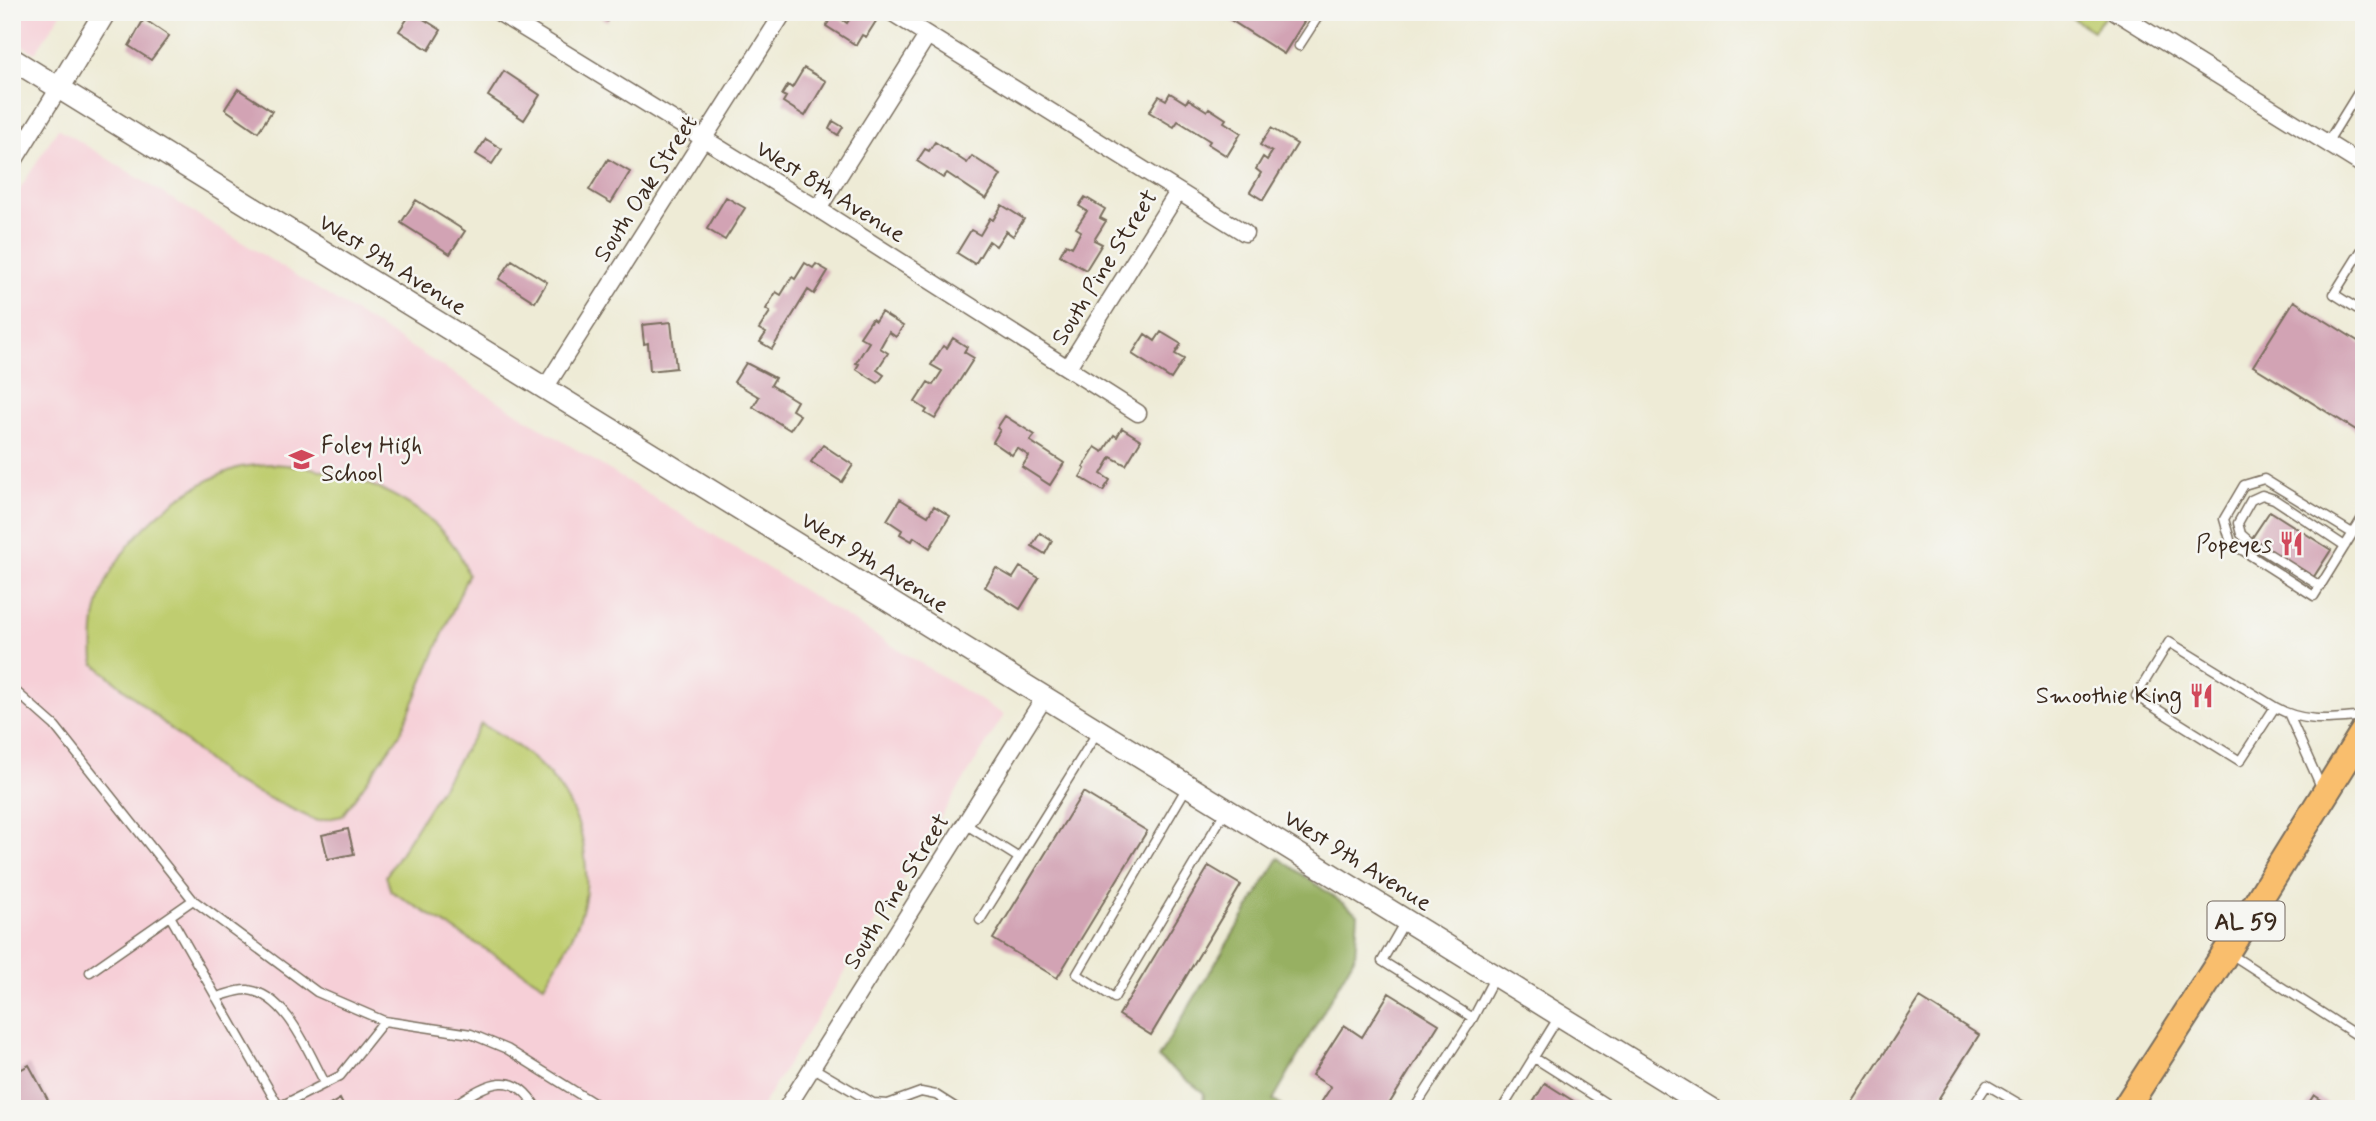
<svg xmlns="http://www.w3.org/2000/svg" width="2376" height="1121" viewBox="0 0 2376 1121" font-family="Mynerve,sans-serif">
  <rect width="100%" height="100%" fill="#f6f6f2"/>
  <filter id="ink" filterUnits="userSpaceOnUse"><feTurbulence type="fractalNoise" baseFrequency=".0143" numOctaves="2"/><feDisplacementMap in="SourceGraphic" scale="14" xChannelSelector="R" yChannelSelector="G"/><feConvolveMatrix kernelMatrix="1 2 1 2 8 2 1 2 1" color-interpolation-filters="sRGB"/></filter>
  <filter id="wash" filterUnits="userSpaceOnUse"><feTurbulence type="fractalNoise" baseFrequency=".00686" numOctaves="4" result="noise"/><feDisplacementMap in="SourceGraphic" scale="28" xChannelSelector="R" yChannelSelector="G"/><feGaussianBlur stdDeviation="1.57" result="paint"/><feColorMatrix in="noise" values="0 0 0 0 0 0 0 0 0 0 0 0 0 0 0 0 0 1.4 0 .05"/><feComposite in="paint" operator="in"/></filter>
  <g filter="url(#wash)">
    <rect width="100%" height="100%" fill="#eeebd6"/>
    <path fill="#f6cfd7" d="M12 12H62L35 53 12 39Z
      M58 128 1004 715 760 1109H12V202Z"/>
    <path fill="#bfcd6f" stroke="#7d7c46" stroke-width="2" d="M2063 12H2109L2093 31Z
      M269 464C335 466 418 492 457 550 462 557 465 567 468 575L400 734 342 816 317 821 230 780 94 663C93 646 93 630 96 614 108 548 176 489 237 468 247 465 259 465 269 464Z
      M481 724C535 752 578 792 585 856 586 872 588 887 584 903 578 932 559 960 544 985L391 891 386 876Z"/>
    <path fill="#97b062" stroke="#696d40" stroke-width="2" d="M1279 858 1358 914 1355 956 1273 1100 1286 1109H1203L1204 1093 1158 1058Z"/>
    <g id="blocks">
      <path fill="#d2a3b4" d="M412 12 441 30 429 50 399 31Z
        M593 12H613L607 21Z
        M854 12H869L878 18 866 37 862 35 856 45 826 26 834 14 847 23Z
        M1218 12H1303L1308 15 1284 54Z
        M144 19 169 36 151 60 129 46Z
        M804 68 826 81 805 116 783 102 786 97 782 95 788 85 792 88Z
        M504 71 540 95 524 120 488 96Z
        M238 89 272 111 258 132 225 109Z
        M1170 93 1186 103 1188 99 1207 111 1209 108 1226 119 1224 122 1241 133 1227 156 1208 144 1210 141 1178 121 1174 127 1149 112 1159 96 1166 100Z
        M833 121 843 127 838 135 829 129Z
        M1271 128 1297 144 1263 200 1250 192 1261 173 1256 169 1263 157 1267 160 1272 152 1260 145Z
        M486 139 502 149 492 164 476 154Z
        M935 142 967 163 972 156 1001 175 986 199 947 173 943 178 917 161 925 149 929 151Z
        M608 159 630 172 611 203 589 190Z
        M726 197 745 208 725 240 707 229Z
        M1085 197 1105 209 1100 218 1106 221 1094 240 1102 244 1086 270 1060 255 1066 244 1072 247 1081 231 1076 228 1087 211 1079 206Z
        M416 200 465 231 450 254 401 223Z
        M1002 205 1024 219 1013 236 1006 231 996 246 989 241 975 264 957 253 971 230 980 235 990 218 993 220Z
        M512 260 547 282 535 302 499 279Z
        M805 263 813 268 816 264 828 271 814 294 808 290 772 349 760 342 766 333 759 329 770 312 766 309 776 292 781 295 792 277 795 279Z
        M2294 301 2364 345V435L2253 366Z
        M881 312 903 326 896 337 889 332 880 348 888 353 877 370 884 375 878 383 856 369 859 364 856 363 869 342 860 337 872 319 875 321Z
        M671 322 676 368 650 371 648 343 644 344 642 325Z
        M1161 332 1181 344 1175 354 1184 359 1171 379 1132 354 1145 334 1155 341Z
        M953 338 967 347 964 352 974 358 935 419 925 413 927 410 915 402 928 382 933 385 942 371 931 365 943 346 947 348Z
        M746 363 775 378 771 385 797 401 792 410 800 415 790 430 753 407 759 397 734 382Z
        M1005 416 1035 435 1030 441 1064 463 1050 485 1022 467 1029 456 1017 448 1012 455 993 442 1000 430 997 428Z
        M1122 428 1141 440 1126 465 1111 457 1101 474 1110 480 1103 491 1080 477 1085 469 1083 467 1095 447 1103 452 1114 435 1117 437Z
        M823 445 853 465 842 482 811 462Z
        M900 499 928 516 934 506 950 516 930 548 914 537 912 541 900 534 902 530 887 520Z
        M2270 511 2331 550 2313 578 2252 538Z
        M1040 533 1052 541 1045 554 1032 546Z
        M1020 567 1039 578 1020 609 985 587 996 568 1013 578Z
        M1083 792 1147 831 1057 978 993 939Z
        M348 829 354 854 328 859 322 835Z
        M1209 866 1241 885 1151 1035 1119 1015Z
        M1389 993 1439 1024 1386 1109H1317L1331 1087 1312 1075 1344 1025 1362 1037Z
        M1920 998 1979 1035 1932 1109H1848Z
        M29 1065 53 1109H12V1074Z
        M1545 1083 1586 1109H1529Z
        M2314 1095 2335 1109H2305Z
        M340 1099 345 1109H323Z"/>
    </g>
  </g>
  <g filter="url(#ink)">
    <use href="#blocks" fill-opacity="0" stroke="#7a6e5e" stroke-width="2"/>
    <g fill="none" stroke-linecap="round" stroke-linejoin="round">
      <defs>
        <path id="service" d="M1299 46 1321 12
          M2327 143 2364 83
          M2364 246 2334 294 2364 313
          M2352 533 2264 479 2244 485 2224 519 2231 543 2314 596 2364 515
          M2320 586 2250 542 2241 534 2238 523 2251 500 2262 495 2274 499 2345 546
          M12 688 55 726 193 900 90 972
          M2275 707 2240 761 2136 696 2169 642 2275 707C2304 724 2332 719 2364 716
          M2289 715 2322 789
          M1187 787 1077 974 1114 998 1226 810
          M965 824 1019 858 1098 731
          M193 900 317 992 384 1021 471 1034 507 1049 603 1109
          M170 916 279 1107 340 1076 384 1021
          M980 920 1019 858
          M1404 923 1382 961 1473 1018
          M2229 953 2364 1040
          M216 997C226 995 238 989 248 990 287 995 308 1052 325 1083
          M1533 1057 1615 1109
          M812 1067 873 1103 888 1104 921 1092 936 1095 958 1109
          M447 1109C481 1089 511 1062 537 1109
          M1414 1109 1473 1018 1495 976
          M1502 1109 1558 1018
          M1971 1109 1987 1085 2028 1109"/>
        <path id="minor" d="M498 12 818 209 1138 413
          M891 12 1245 233
          M2116 12 2364 166
          M12 164 59 88
          M818 209 927 36
          M1068 367 1178 192
          M545 388 784 12
          M786 1109 1044 698"/>
        <path id="tertiary" d="M12 59 1711 1109
          M59 88 105 12"/>
        <path id="primary" d="M2125 1109 2227 951 2364 731"/>
      </defs>
      <use href="#service" stroke="#7a6e5e" stroke-width="11"/>
      <use href="#minor" stroke="#7a6e5e" stroke-width="19"/>
      <use href="#tertiary" stroke="#7a6e5e" stroke-width="24"/>
      <use href="#primary" stroke="#7a6e5e" stroke-width="30"/>
      <use href="#service" stroke="#fff" stroke-width="8"/>
      <use href="#minor" stroke="#fff" stroke-width="16"/>
      <use href="#tertiary" stroke="#fff" stroke-width="21"/>
      <use href="#primary" stroke="#f9be6d" stroke-width="26"/>
    </g>
  </g>
  <defs>
    <symbol id="school-bare" viewBox="-9 -9 18 18"><path d="M0-5L7-2L0 1L-7-2ZM-4 1L0 2.5L4 1V4Q0 6-4 4Z" fill="#d1495b" stroke="#f6f6f2" stroke-width="2.5" paint-order="stroke"/></symbol>
    <symbol id="restaurant-bare" viewBox="-9 -9 18 18"><path d="M-5-6h1v4h1v-4h1v4h1v-4h1v5L-1.5 .5V6h-2V.5L-5-1ZM5-6V6H3V1.5H1.5Q1.5-4 5-6Z" fill="#d1495b" stroke="#f6f6f2" stroke-width="2.5" paint-order="stroke"/></symbol>
  </defs>
  <g fill-rule="evenodd">
    <use href="#school-bare" x="284" y="442" width="35" height="35"/>
    <use href="#restaurant-bare" x="2274" y="526" width="35" height="35"/>
    <use href="#restaurant-bare" x="2184" y="678" width="35" height="35"/>
  </g>
  <g text-anchor="middle" stroke-width="5" stroke-linejoin="round" paint-order="stroke">
    <rect fill="#f6f6f2" stroke="#73675e" stroke-width="2" x="2207.5" y="901.5" width="77" height="39" rx="5"/>
    <g font-size="23" font-weight="bold" fill="#3b2a1e">
      <text x="2246" y="929">AL 59</text>
    </g>
    <g font-size="24" fill="#3b2a1e" stroke="#f6f6f2">
      <text transform="translate(645 188) rotate(-57)" y="8">South Oak Street</text>
      <text transform="translate(831 191) rotate(32)" y="8">West 8th Avenue</text>
      <text transform="translate(393 264) rotate(32)" y="8">West 9th Avenue</text>
      <text transform="translate(1104 267) rotate(-58)" y="8">South Pine Street</text>
      <text transform="translate(875 562) rotate(32)" y="8">West 9th Avenue</text>
      <text transform="translate(1358 860) rotate(32)" y="8">West 9th Avenue</text>
      <text transform="translate(896 891) rotate(-58)" y="8">South Pine Street</text>
    </g>
    <g font-size="24" fill="#3b2a1e" stroke="#f6f6f2" text-anchor="end">
      <text x="321" y="453" text-anchor="start">Foley High<tspan x="321" dy="28">School</tspan></text>
      <text x="2272" y="552">Popeyes</text>
      <text x="2182" y="703">Smoothie King</text>
    </g>
  </g>
  <rect width="2376" height="1121" fill="none" stroke="#f6f6f2" stroke-width="42"/>
</svg>
